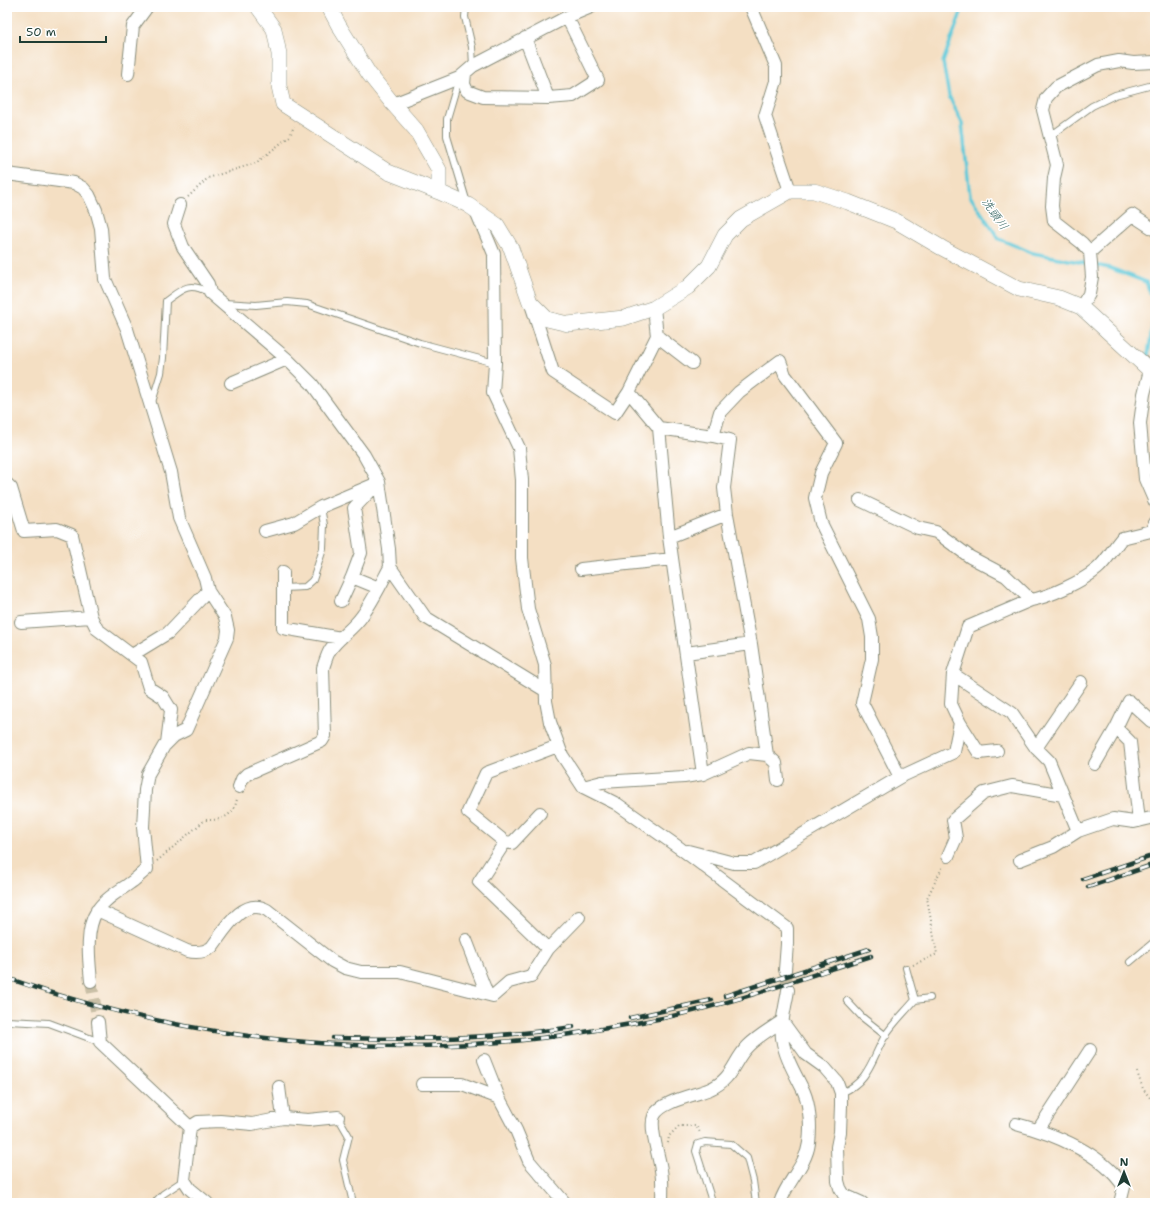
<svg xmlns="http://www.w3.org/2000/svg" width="1162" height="1210" viewBox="0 0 1162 1210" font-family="'Shantell Sans','Klee One',sans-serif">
  <rect width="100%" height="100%" fill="#fff"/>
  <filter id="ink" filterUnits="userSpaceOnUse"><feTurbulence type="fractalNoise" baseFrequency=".025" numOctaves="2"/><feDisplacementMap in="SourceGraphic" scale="8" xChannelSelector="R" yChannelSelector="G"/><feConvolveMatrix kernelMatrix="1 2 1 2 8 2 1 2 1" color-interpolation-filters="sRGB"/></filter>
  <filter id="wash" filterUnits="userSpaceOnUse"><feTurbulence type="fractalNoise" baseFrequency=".012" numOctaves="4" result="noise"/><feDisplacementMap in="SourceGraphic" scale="16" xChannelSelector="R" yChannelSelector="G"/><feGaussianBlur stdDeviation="0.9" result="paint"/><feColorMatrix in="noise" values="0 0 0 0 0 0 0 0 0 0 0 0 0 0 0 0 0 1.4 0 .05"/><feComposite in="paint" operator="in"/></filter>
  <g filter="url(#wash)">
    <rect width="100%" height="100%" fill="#f4dfc3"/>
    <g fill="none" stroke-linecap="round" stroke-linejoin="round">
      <path stroke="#5fc9d9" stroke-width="3.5" d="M963 7 943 62 949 96 962 123 970 196 999 239 1033 253 1110 268 1146 282 1155 305
        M1147 362 1155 309"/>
    </g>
  </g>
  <g filter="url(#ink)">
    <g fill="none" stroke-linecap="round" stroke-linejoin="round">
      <path stroke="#c9bfa6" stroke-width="12" stroke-dasharray="12 6" stroke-linecap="butt" d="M785 970 788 990
        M91 981 98 1022"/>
      <defs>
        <path id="service" d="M466 7 465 17 472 47 473 66
          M459 78 447 119V136L467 203
          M1049 137 1092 106 1115 95 1149 86
          M224 303 256 305 287 302 307 304 420 343 495 363
          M152 402 161 373 163 358 166 301C182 289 189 281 209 293
          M283 588 305 587 313 580 323 549 324 525 321 507
          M1130 962 1155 941
          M915 1000 930 998
          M847 1001 862 1017 886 1036
          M7 1021 49 1023 100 1042
          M841 1093C869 1082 872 1058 885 1036 893 1023 905 1012 915 1000L906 968
          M338 1117 349 1136 343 1160 353 1203
          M711 1198 696 1151 698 1144 705 1142 731 1144 747 1158 753 1181 756 1203
          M157 1203V1200L163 1194 184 1180"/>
        <path id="minor" d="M751 7 776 66V81L765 116 790 191
          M525 38 548 98
          M465 73 464 84 467 91 483 97 548 98 573 96 598 80 567 17
          M128 74 133 26 147 7
          M393 104 459 78 473 66 567 17 591 7
          M7 174 74 183 83 188 89 195 96 210 101 228 105 279 127 329 171 472 179 518 205 578 208 591 225 617 228 630 227 638 186 730 174 736 164 746 148 774 145 790 143 827 147 869C142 873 138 877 133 881 121 890 105 898 97 911 85 929 89 960 91 981
          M180 205 174 224 183 247 208 284 210 293 287 359 312 384 364 455 379 482 389 549 390 567 425 617 546 691
          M476 211 494 254 495 363 493 393 519 448 522 480V558L528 609 545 665 546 701 550 722 562 755 583 787 617 804 681 849 787 928V944L785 970
          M1090 252 1132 215 1155 230
          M531 304 553 372 615 413 629 392
          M1081 307 1089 294 1092 277 1090 252 1082 243 1054 221 1052 206 1054 178 1057 165 1043 110 1046 98 1056 87 1098 65 1119 61 1133 63 1155 62
          M654 308 657 336 692 363
          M657 336 629 392 659 428 669 537 703 774
          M1150 370 1144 394 1140 423 1145 479 1155 502
          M231 383 287 359
          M659 428 713 436 730 440 724 488 727 514 751 644 767 755
          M713 436 720 412 739 392 780 361 785 375 836 443 821 473 815 498 821 523 869 619 872 637V659L862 703 900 777
          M7 484 11 488 24 531 57 529 72 535 91 617 97 629 141 662 149 688 163 697 171 710 167 743
          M860 500 918 528 936 532 970 557 1006 576 1031 600
          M265 531 294 523 321 507 373 485
          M669 537 727 514
          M581 569 672 559
          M283 572V628L341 638
          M352 577 379 588
          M341 601 352 577 361 553 354 508 379 482
          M21 622 91 617
          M686 653 751 644
          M132 655 168 633 208 591
          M953 674 1012 713 1036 748 1049 761 1078 831
          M1116 728 1130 742 1139 821
          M1036 748 1081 682
          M997 751 979 753 960 723 951 704 953 674 968 627 1031 600C1049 597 1083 581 1097 569 1106 562 1114 547 1122 538L1151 531 1155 523
          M1095 764 1116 728 1129 701 1151 721
          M239 787 242 779 247 774 322 741 325 736 323 668C325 662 327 655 330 650 339 637 353 629 362 616 373 601 381 584 390 567
          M583 787 602 782 684 777 703 774 749 753 767 755 776 763 778 780
          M540 813 512 843 505 842 468 812 486 773 558 746
          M505 842 479 882 548 949
          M688 851 734 863H754L900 777 954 752 960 723
          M948 856 956 838 953 820 984 793 1012 786 1063 795
          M1020 860 1053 847 1078 831 1113 819 1134 822 1155 817
          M97 910 187 951C196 953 204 953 212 947 224 931 243 896 267 910L332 961 345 968 361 972H400L493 996 509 982 531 976 548 949 579 917
          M466 940 487 994
          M782 1021 806 1054 824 1067 837 1082 841 1093V1105L840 1132 837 1147 838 1181 840 1188 844 1195 862 1203
          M98 1022 100 1042 190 1127 184 1180 190 1189 207 1203
          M484 1060 499 1098 516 1130 529 1161 565 1203
          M422 1084H462L499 1098
          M279 1087 283 1118
          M1016 1124C1054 1134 1102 1153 1124 1187L1120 1203
          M190 1127 198 1122 220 1121 252 1124 283 1118 308 1120 338 1117
          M1038 1130 1090 1050
          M662 1203C662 1192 663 1181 661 1170 659 1155 649 1128 654 1116 660 1101 697 1095 710 1089 733 1079 733 1061 748 1046 758 1036 771 1029 782 1021
          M780 1203C786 1182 806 1166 809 1143 811 1128 810 1106 804 1092 796 1075 785 1058 782 1038 780 1023 786 1005 788 990"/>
        <path id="tertiary" d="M258 7 274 29 279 54V86L283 104 388 172 439 192 468 205 497 225 511 248 530 302 547 319 568 324 624 318 654 308 688 287 709 266 725 235 741 219 790 191H814L848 202 896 221 942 248 1019 289 1059 298 1081 307 1155 375
          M329 7 339 26 369 74 393 104 416 130 439 170V192"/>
      </defs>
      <use href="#service" stroke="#8a8e7c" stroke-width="8"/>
      <use href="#minor" stroke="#8a8e7c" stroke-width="14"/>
      <use href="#tertiary" stroke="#8a8e7c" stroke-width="16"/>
      <path stroke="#8a8e7c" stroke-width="2" stroke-dasharray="1 3" stroke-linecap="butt" d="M188 197 208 178 256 163 290 136 294 126
        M157 861 205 820C221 821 235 816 237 798
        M913 965 937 954 927 898 943 866
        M1137 1072 1143 1089 1155 1104
        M668 1143 669 1136 679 1126H696L701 1134"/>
      <use href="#service" stroke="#fff" stroke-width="6"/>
      <use href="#minor" stroke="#fff" stroke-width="12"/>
      <use href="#tertiary" stroke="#fff" stroke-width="15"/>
      <defs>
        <path id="rail" d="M1083 879 1155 855
          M1088 887 1155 864
          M7 978C164 1034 334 1056 501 1042 555 1038 610 1028 663 1018 734 1003 803 978 871 956
          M725 996 869 949
          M630 1018 712 1000
          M333 1038C413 1040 493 1039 573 1027"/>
      </defs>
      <use href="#rail" stroke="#1f3d34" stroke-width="4.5"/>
      <use href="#rail" stroke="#fff" stroke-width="3" stroke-dasharray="9" stroke-linecap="butt"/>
    </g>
  </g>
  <g text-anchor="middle" stroke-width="3" stroke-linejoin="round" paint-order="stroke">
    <g font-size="12" font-style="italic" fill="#2f605d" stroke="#fff">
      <text transform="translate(995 214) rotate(55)" y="4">洗頭川</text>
    </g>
  </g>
  <rect width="1162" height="1210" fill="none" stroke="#fff" stroke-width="24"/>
  <g transform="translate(1124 1172)" stroke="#ffffff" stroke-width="3" paint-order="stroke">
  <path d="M0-3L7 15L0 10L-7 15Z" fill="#1f3d34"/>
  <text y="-6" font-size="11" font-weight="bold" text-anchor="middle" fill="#1f3d34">N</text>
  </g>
  <path d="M20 36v6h86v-6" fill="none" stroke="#1f3d34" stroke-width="2"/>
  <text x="26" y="36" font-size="12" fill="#1f3d34" stroke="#ffffff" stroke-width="3" paint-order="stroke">50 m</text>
</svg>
